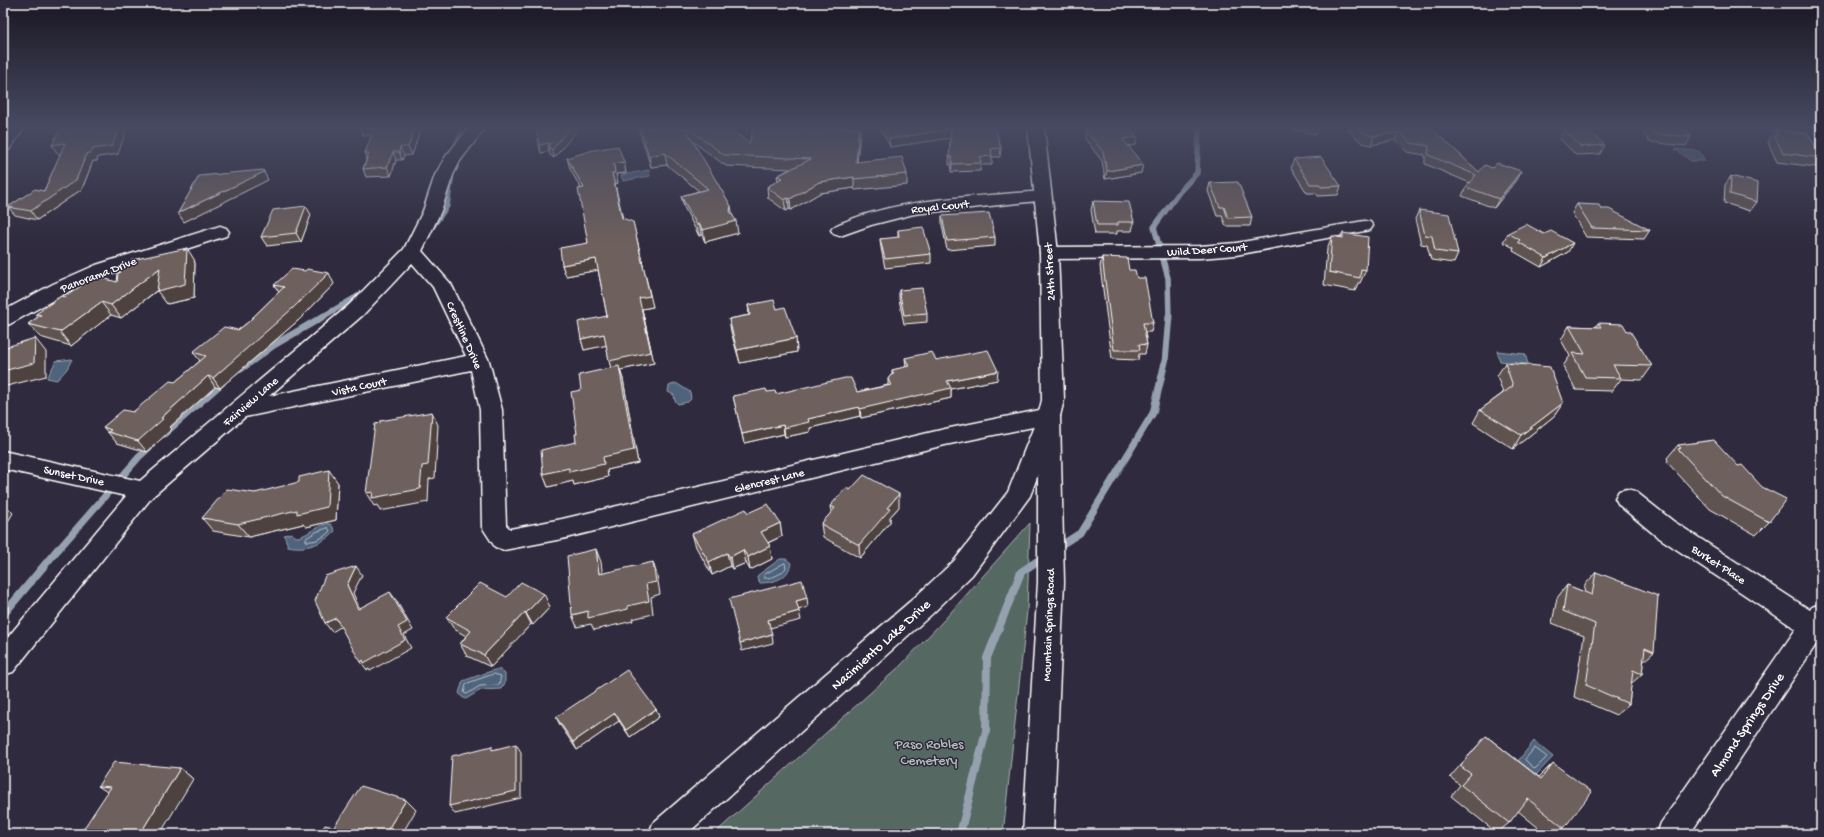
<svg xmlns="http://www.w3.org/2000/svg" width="1824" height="837" viewBox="0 0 1824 837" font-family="'Gochi Hand',sans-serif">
  <rect width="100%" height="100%" fill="#2f2a3d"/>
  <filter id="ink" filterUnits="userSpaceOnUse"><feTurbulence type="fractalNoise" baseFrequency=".025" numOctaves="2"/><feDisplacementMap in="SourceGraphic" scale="8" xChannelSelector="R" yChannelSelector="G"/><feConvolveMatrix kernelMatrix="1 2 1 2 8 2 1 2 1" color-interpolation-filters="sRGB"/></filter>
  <g filter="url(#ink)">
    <path fill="#546862" stroke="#aab4b0" d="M1030 523 1027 611 1003 834H714L900 666 944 620Z"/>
    <path fill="#50637b" stroke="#96a1b0" d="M1675 149 1699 151 1705 161H1691Z
      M649 170 650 176 623 181 621 175Z
      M1497 351 1525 354 1528 364 1500 361Z
      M72 359 67 369 57 380 47 378 56 361Z
      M676 383 690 392 691 399 688 402 678 404 675 401 674 395 668 392 669 386Z
      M326 524H331L335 531C323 544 305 550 288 546L284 535 292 533 296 537C306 537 315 526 326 524Z
      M780 559H786L791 563C789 578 774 583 760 583L757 578 758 575Z
      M494 670H501L505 674V683L501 689 481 690 466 699 462 697 459 693 463 681Z
      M1534 741 1553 757 1536 775 1518 761Z"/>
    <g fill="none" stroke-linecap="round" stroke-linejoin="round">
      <path stroke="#b9c1ca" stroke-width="1" d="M328 528 330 531C323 538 316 542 306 541V538L316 532Z
        M785 563 786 568C780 575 773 578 764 578V575Z
        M494 674 501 676 499 685 480 686 467 694 464 693 466 684Z
        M1535 748 1547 757 1535 769 1525 760Z"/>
      <path stroke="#96a1b0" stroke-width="5.5" d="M455 150 456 144 464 128
        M431 229 447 206 452 173
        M322 317 365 292
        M1169 317 1168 278 1154 227 1180 191 1197 173 1199 128"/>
      <path stroke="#96a1b0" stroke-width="7" d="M241 369 274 345 324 316
        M164 434 223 382
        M1055 549 1080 533 1153 413 1165 362 1169 316
        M58 550 139 457 152 445"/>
      <path stroke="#96a1b0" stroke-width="8" d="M3 615 58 549
        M960 834 986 731 987 658 1021 572 1045 556"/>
      <defs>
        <path id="street" d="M8 128H24L9 150 3 151V135Z
          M469 128H485L460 161 453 175 441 211 422 251 451 284 489 361 502 410 506 525 510 529 562 519 945 429 1049 408 1057 410 1060 416 1064 582 1053 834H1023L1038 582V426L945 445 562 539 504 550 495 547 482 527 480 410 471 370 245 417 152 497 13 672 3 675V643L126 496 3 469V451L140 481 349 305 404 249 423 211 435 175 446 156ZM412 263 433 287 466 356 269 396 363 315Z
          M1042 191 1048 192 1051 196 1048 200 914 214 871 225 840 236 834 234 831 230C835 224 843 223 849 220 910 197 978 197 1042 191Z
          M1364 221 1370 222 1373 226 1370 230 1236 255 1200 258 1049 259 1042 257 1040 253 1042 249 1049 247 1200 246 1236 243Z
          M220 226 226 228 229 232 226 236 110 274 66 293 10 324 3 326V311L53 284 96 265Z
          M1627 489 1635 491 1673 521 1810 610 1812 607 1821 604V637L1690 834H1657L1661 823 1796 629 1655 535 1619 505 1615 498 1619 491Z"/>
        <path id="secondary" d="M1028 128H1044L1058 253 1064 400 1060 416 1030 496 972 575 932 614 687 834H649L653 823 914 598 954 561 1008 492 1038 416 1042 400 1040 253Z"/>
      </defs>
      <use href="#street" stroke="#fff" stroke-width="3"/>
      <use href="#secondary" stroke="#fff" stroke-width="3"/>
      <use href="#street" fill="#2f2a3d" fill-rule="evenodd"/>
      <use href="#secondary" fill="#2f2a3d" fill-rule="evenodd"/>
    </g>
    <path fill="#5f534f" stroke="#fff" d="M360 128H420V130L412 155 404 156 402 160H396L391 176 366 177 363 169 367 157 365 153 372 136 363 135Z
      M536 128H579L554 158 550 155 549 151 541 153 539 145Z
      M638 128H729L749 143 754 128H860V134L857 162 907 174V185L855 190 854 188 820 193 791 210 789 209 786 211 768 198 767 187 778 181 777 176 790 169 726 166 692 141 732 215 738 233 705 242 702 235 699 236 684 207 681 196 699 191 667 165 651 167Z
      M881 128H995L1001 148 1000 157H992V165H981L980 171 951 172 952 165H949L950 138 890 147 881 130Z
      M1085 128H1130L1137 137 1136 145 1128 146 1141 173 1105 179 1102 161 1085 139Z
      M1293 128H1318L1316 134 1293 130Z
      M1346 128H1431L1479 172 1516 180 1494 208 1462 196 1466 187 1470 183 1425 164V155L1407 152 1395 140 1371 145 1362 143Z
      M1641 128H1686L1691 137 1686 146 1649 142Z
      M1775 129 1821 155V161L1816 167 1777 162 1768 143 1770 140 1769 138Z
      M1564 130 1605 145 1600 154 1576 155 1559 138Z
      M52 145 118 154 98 157 97 161H93L82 189 37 220 15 215 8 207 44 191 61 153 58 154Z
      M567 158 624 162 626 173 616 174 618 183 615 184 622 218 653 307 642 309 654 363 620 370 623 379 638 463 607 470 608 477 574 485 573 481 548 487 543 474 576 442 581 390 611 368 606 345 584 350 581 339 607 316 598 270 566 276 562 265 588 243 581 189 570 169Z
      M1294 159 1341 186 1338 195 1318 196 1316 193H1307L1291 168Z
      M1731 176 1757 202 1750 211 1724 203 1725 185Z
      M1210 183 1252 217 1250 226H1226L1222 216H1217L1208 191Z
      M1093 201 1134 222 1132 231H1117V234H1095L1091 210Z
      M1577 204 1601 209 1650 230 1644 239 1586 237 1572 213Z
      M306 206 311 215 301 242 267 246 261 237Z
      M1419 210 1458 254 1454 263 1431 260 1427 245 1421 244 1415 219Z
      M942 216 995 237V246L947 250 942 225Z
      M898 230 931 254V263L885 268 881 248 880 239 898 238Z
      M1343 233 1366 270 1360 283H1358L1355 291 1324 285 1327 249 1332 236 1341 237Z
      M1508 233 1568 252 1541 267 1513 251 1514 248 1503 242Z
      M1102 257 1129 270 1137 278 1153 323 1151 332H1145L1147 345 1145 354H1139L1138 360 1112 359 1100 266Z
      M194 261 195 263 194 298 167 304 158 290 121 318 111 315 71 346 40 337 28 324 38 317 36 314 65 297 117 282 121 272 195 261Z
      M334 284 300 319 220 388 215 387 170 427 172 429 147 452 117 443 103 427 133 412 175 382 200 361 193 352 238 330 247 323 279 292 274 285Z
      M899 290 927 313V322L904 324 899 299Z
      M748 305 777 309 796 338 797 352 740 363 731 332 729 319 749 315Z
      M1598 323 1627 331 1652 366 1642 380 1621 379 1612 391 1576 390 1563 366 1570 356 1561 340 1569 326 1596 327Z
      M905 358 936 360 997 380 951 389V398L861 418 860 416 810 428V432L785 437 784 434 744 443 733 396 767 392 776 394 857 392 888 385V379L892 374V370L906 367Z
      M1505 363 1563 403 1554 416 1513 449 1473 423 1480 410 1503 393 1497 376Z
      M1678 445 1738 466 1769 522 1756 535 1710 509 1667 462 1668 460 1667 458Z
      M338 483 336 520 306 527 303 524 249 537 213 531 202 518 255 493Z
      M850 490 899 507 890 517V522L860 558 823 537 821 524 831 513 830 506Z
      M748 513 780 523 782 536 768 543 770 546 772 559 750 570 746 563 732 569 730 566 712 575 696 547 692 534Z
      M1596 572 1654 652 1643 662 1642 674 1631 684 1629 704 1616 715 1574 697 1584 636 1552 623 1557 598 1567 585 1584 592 1585 585Z
      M507 597 550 607 533 625 531 624 491 667 467 656 460 644 466 636 454 629 446 617Z
      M656 709 659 717 630 737 619 721 577 750 560 725 556 717Z
      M1486 736 1539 777 1553 763 1564 828 1557 834H1546L1518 811 1509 823 1497 833 1451 796 1460 785 1450 777Z
      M180 768 193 779 107 792 98 786Z"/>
    <path fill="#4d4340" stroke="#fff" d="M119 128H127L118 154 98 157 97 161H93L82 189 37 220 31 211 87 153Z
      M415 128H420V130L412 155 408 147Z
      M570 128H579L554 158 552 150 548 147 549 151 541 153 539 145Z
      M859 128H860V134L856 173V162Z
      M951 129V138L890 147 889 139Z
      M1399 132 1395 140 1371 145 1374 136Z
      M1137 137 1136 145 1121 147 1123 139Z
      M65 143 70 152 58 154 52 145Z
      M400 147 404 156 402 160 399 152Z
      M393 152 396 160 391 176 387 167Z
      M665 153 667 165 651 167 649 156Z
      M624 162 626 173 616 174 618 183 615 184 625 228 612 173 614 164Z
      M1143 165 1141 173 1105 179 1107 171Z
      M263 170 268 180 184 222 178 213Z
      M1521 171 1516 180 1494 208 1499 199Z
      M854 177V188L820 193 791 210 790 199 819 182Z
      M788 198 789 209 786 211 784 200Z
      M306 206 311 215 301 242 296 233Z
      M731 206 733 217 736 221 738 233 705 242 703 230 730 211Z
      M633 222 653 307 642 309 654 363 620 370 623 379 638 463 607 470 608 477 574 485 573 481 548 487 543 474 603 457 612 372 609 361 639 298Z
      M699 224 702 235 699 236 697 225Z
      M1573 243 1568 252 1541 267 1546 258Z
      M187 248 195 261H194L195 263 194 298 167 304 157 291 183 250Z
      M596 259 599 270 566 276 562 265Z
      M160 268 169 281 121 318 111 305Z
      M329 273 334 284 300 319 220 388 213 378Z
      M101 302 111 315 71 346 60 332Z
      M604 334 608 345 584 350 581 339Z
      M35 338 46 352V376L3 387V371Z
      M796 338 797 352 740 363 737 350Z
      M998 371 997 380 951 389V398L861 418 860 409 947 381Z
      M208 376 215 387 170 427 172 429 147 452 138 441 161 418Z
      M1563 403 1554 416 1513 449 1521 435Z
      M859 407 860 416 810 428V432L785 437 784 428 808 419Z
      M432 412 438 425 435 478 429 479 428 502 380 511 377 505 374 506 366 493Z
      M783 425 784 434 744 443 742 434Z
      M329 470 338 483 336 520 306 527 303 524 249 537 238 524Z
      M899 494V507L890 517V522L860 558 859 545 887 508Z
      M4 504 13 513 3 530V505Z
      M780 523 782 536 763 545 761 532Z
      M770 546 772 559 750 570 748 557Z
      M596 549 601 562 604 586 599 574Z
      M743 550 746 563 732 569 730 557Z
      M727 553 730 566 712 575 709 562Z
      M653 562 657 575 660 594 651 597 653 614 632 619 633 621 594 630 591 624 577 627 572 615 588 611 646 584Z
      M356 566 362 575 353 593 364 618 358 609 347 585Z
      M390 592 396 600 413 630 404 635 411 648 370 671 369 669 367 670 361 662 398 627Z
      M544 594 550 607 533 625 526 613Z
      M807 598 808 607 798 610 796 601Z
      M799 611 801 620 770 628 768 620Z
      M525 612 531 624 491 667 484 655Z
      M336 618 342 626 332 632 325 623Z
      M772 634 773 643 742 651 740 643Z
      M656 709 659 717 630 737 626 730Z
      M615 713 619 721 577 750 573 742Z
      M516 744 521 752V798L455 814 449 806Z
      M180 768 193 779 160 834H140Z
      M406 800 416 810 402 834H385Z"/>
    <path fill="#6e605c" stroke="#fff" d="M60 128H119L112 146 93 149 91 153H87L76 180 31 211 8 207 35 189 44 191 65 143 52 145Z
      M368 128H415L408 147H400L399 152H393L387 167 363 169 369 153H365L374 129Z
      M536 128H570L552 150 548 147 550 143 539 145Z
      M640 128H685L731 206 730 211 736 221 703 230 699 224 697 225 681 196 708 189 665 153 649 156Z
      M688 128H729L749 143 754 128H859L856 162 902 157 907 174 854 179V177L819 182 790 199 788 198 784 200 767 187 782 178 777 176 811 159 724 155Z
      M884 128H995L1001 148 991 149 992 156 980 157 981 163 952 164V157H949L951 129 889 139Z
      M1088 128H1130L1137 137 1123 139 1143 165 1107 171 1103 152 1086 131 1089 130Z
      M1358 128H1431L1479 172 1485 165 1492 168 1497 163 1521 171 1499 199 1466 187 1476 175 1428 155 1429 146 1411 143 1399 132 1374 136 1365 134Z
      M1586 128 1605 145 1581 147 1564 130Z
      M1651 128H1686L1691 137 1654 134Z
      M1775 129 1808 134 1821 155V158L1783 153 1774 135H1778Z
      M618 146 624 162 614 164 615 173H612L622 218 633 222 650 296 639 298 651 352 609 361 604 334 581 339 578 322 607 316 596 259 562 265 560 248 588 243 578 189 584 188 567 158 593 150Z
      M1321 157 1341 186 1321 187 1319 184H1310L1294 159Z
      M263 170 264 172 178 213 199 176Z
      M1731 176 1758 183 1757 202 1730 194Z
      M1238 182 1252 217 1228 218 1224 207H1220L1210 183Z
      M1093 201 1129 202 1134 222H1118V225H1097Z
      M1577 204 1599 205 1601 209H1609L1650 230 1592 228Z
      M306 206 296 233 261 237 273 210Z
      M1419 210 1449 214 1458 254 1435 251 1432 236 1425 235Z
      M989 213 995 237 947 241 942 216Z
      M1526 224 1544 234 1551 231 1573 243 1546 258 1518 242 1520 240 1508 233Z
      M923 227 931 254 885 259 880 239 899 237 898 230Z
      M1343 233 1368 237 1366 270 1361 269 1360 278 1329 272 1332 236 1343 238Z
      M187 248 183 250H187L185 284 157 291 160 268 111 305 101 302 60 332 28 324 41 315 36 314 61 296 65 297 95 276 117 282 118 273 121 272 122 264 132 262V260Z
      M1102 257 1127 258 1129 270H1135L1137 278H1145L1153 323H1143L1147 345 1139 344 1140 350H1114Z
      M292 269 305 271 307 269 329 273 293 308 213 378 208 376 161 418 163 419 138 441 108 432 111 430 103 427 123 410 133 412 170 381 175 382 206 356 193 352 224 327 238 330 247 323 284 287 274 285Z
      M922 288 927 313 904 315 899 290Z
      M774 300 777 309 785 307 796 338 737 350 729 319 750 315 748 305Z
      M1598 323 1623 324 1627 331H1630L1652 366 1613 365 1621 378 1585 377 1572 353 1585 354 1569 326 1601 327Z
      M35 338 34 363 3 371V348Z
      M988 350 998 371 947 381 951 388 860 409 859 407 808 419 809 422 784 428 783 425 742 434 733 396 766 389 767 392 775 391 776 394 845 378H851L857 392 891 385 888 379 891 375 894 374 892 370 909 366 905 358 932 352 936 360Z
      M1505 363 1550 367 1563 403 1521 435 1480 410 1513 386Z
      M619 366 634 450 603 457 604 464 569 472V468L543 474 541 450 576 442 575 434H577L571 392 581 390 579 375Z
      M432 412 428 465 422 466 420 489 372 498 373 492 366 493 375 424 380 423V421Z
      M1714 440 1738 466 1742 465 1762 487 1786 499 1769 522 1722 496 1678 449 1681 448 1678 445Z
      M329 470 327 507 297 514V510L238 524 202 518 227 489 255 493 299 482V477Z
      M864 475 899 494 887 508 890 509 859 545 821 524 835 508 830 506 846 488 850 490Z
      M768 504 780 523 761 532 770 546 748 557 743 550 730 557 727 553 709 562 692 534 746 509 748 513Z
      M596 549 599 574 653 562 656 582 646 584 649 601 628 606V609L588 618V611L572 615 567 556Z
      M356 566 347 585 358 609 390 592 407 622 398 627 405 640 364 663 363 660 361 662 354 651 336 618 325 623 315 601 325 576Z
      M1596 572 1658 596 1654 652 1645 648 1642 674 1633 670 1629 704 1586 685 1595 624 1563 611 1567 585 1592 595Z
      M802 580 807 598 796 601 799 611 768 620 772 634 740 643 729 599Z
      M521 582 544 594 526 613 525 612 484 655 460 644 471 631 446 617 480 583 507 597Z
      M627 670 656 709 626 730 615 713 573 742 556 717Z
      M1486 736 1541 779 1553 763 1592 792 1564 828 1528 799 1509 823 1461 785 1471 774 1460 766Z
      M516 744V791L449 806 452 756 492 746V750Z
      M114 762 180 768 140 834H80L111 787 98 786Z
      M361 786 406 800 385 834H319L325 825 334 827Z"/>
  </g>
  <linearGradient id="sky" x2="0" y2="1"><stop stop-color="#1a1722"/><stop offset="0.52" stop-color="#474a62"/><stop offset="1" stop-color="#474a62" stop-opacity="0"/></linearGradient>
  <rect width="1824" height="245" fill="url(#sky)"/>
  <g text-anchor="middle" stroke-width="3" stroke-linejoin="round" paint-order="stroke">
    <g font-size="12" fill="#fff" stroke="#2f2a3d">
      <text transform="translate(940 206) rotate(-6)" y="4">Royal Court</text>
      <text transform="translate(1207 249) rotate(-4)" y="4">Wild Deer Court</text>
      <text transform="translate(1049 272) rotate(-93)" y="4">24th Street</text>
      <text transform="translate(98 274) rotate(-21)" y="4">Panorama Drive</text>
      <text transform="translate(465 335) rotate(66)" y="4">Crestline Drive</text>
      <text transform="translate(359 386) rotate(-12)" y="4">Vista Court</text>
      <text transform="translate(250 401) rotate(-41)" y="4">Fairview Lane</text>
      <text transform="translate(74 475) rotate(12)" y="4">Sunset Drive</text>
      <text transform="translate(769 480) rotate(-14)" y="4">Glencrest Lane</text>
      <text transform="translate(1719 564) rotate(33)" y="4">Burket Place</text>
      <text transform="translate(1048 625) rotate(-88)" y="4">Mountain Springs Road</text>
    </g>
    <g font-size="14" fill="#fff" stroke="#2f2a3d">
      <text transform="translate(880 644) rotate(-42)" y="5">Nacimiento Lake Drive</text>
      <text transform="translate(1746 724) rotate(-56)" y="5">Almond Springs Drive</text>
    </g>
    <g font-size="14" fill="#b2bbb8" stroke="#2f2a3d">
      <text x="929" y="748">Paso Robles<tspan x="929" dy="16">Cemetery</tspan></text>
    </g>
  </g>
  <rect width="1824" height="837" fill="none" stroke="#2f2a3d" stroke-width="16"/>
  <rect x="8" y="8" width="1808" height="821" fill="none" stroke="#fff" stroke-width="1.5" filter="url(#ink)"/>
</svg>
